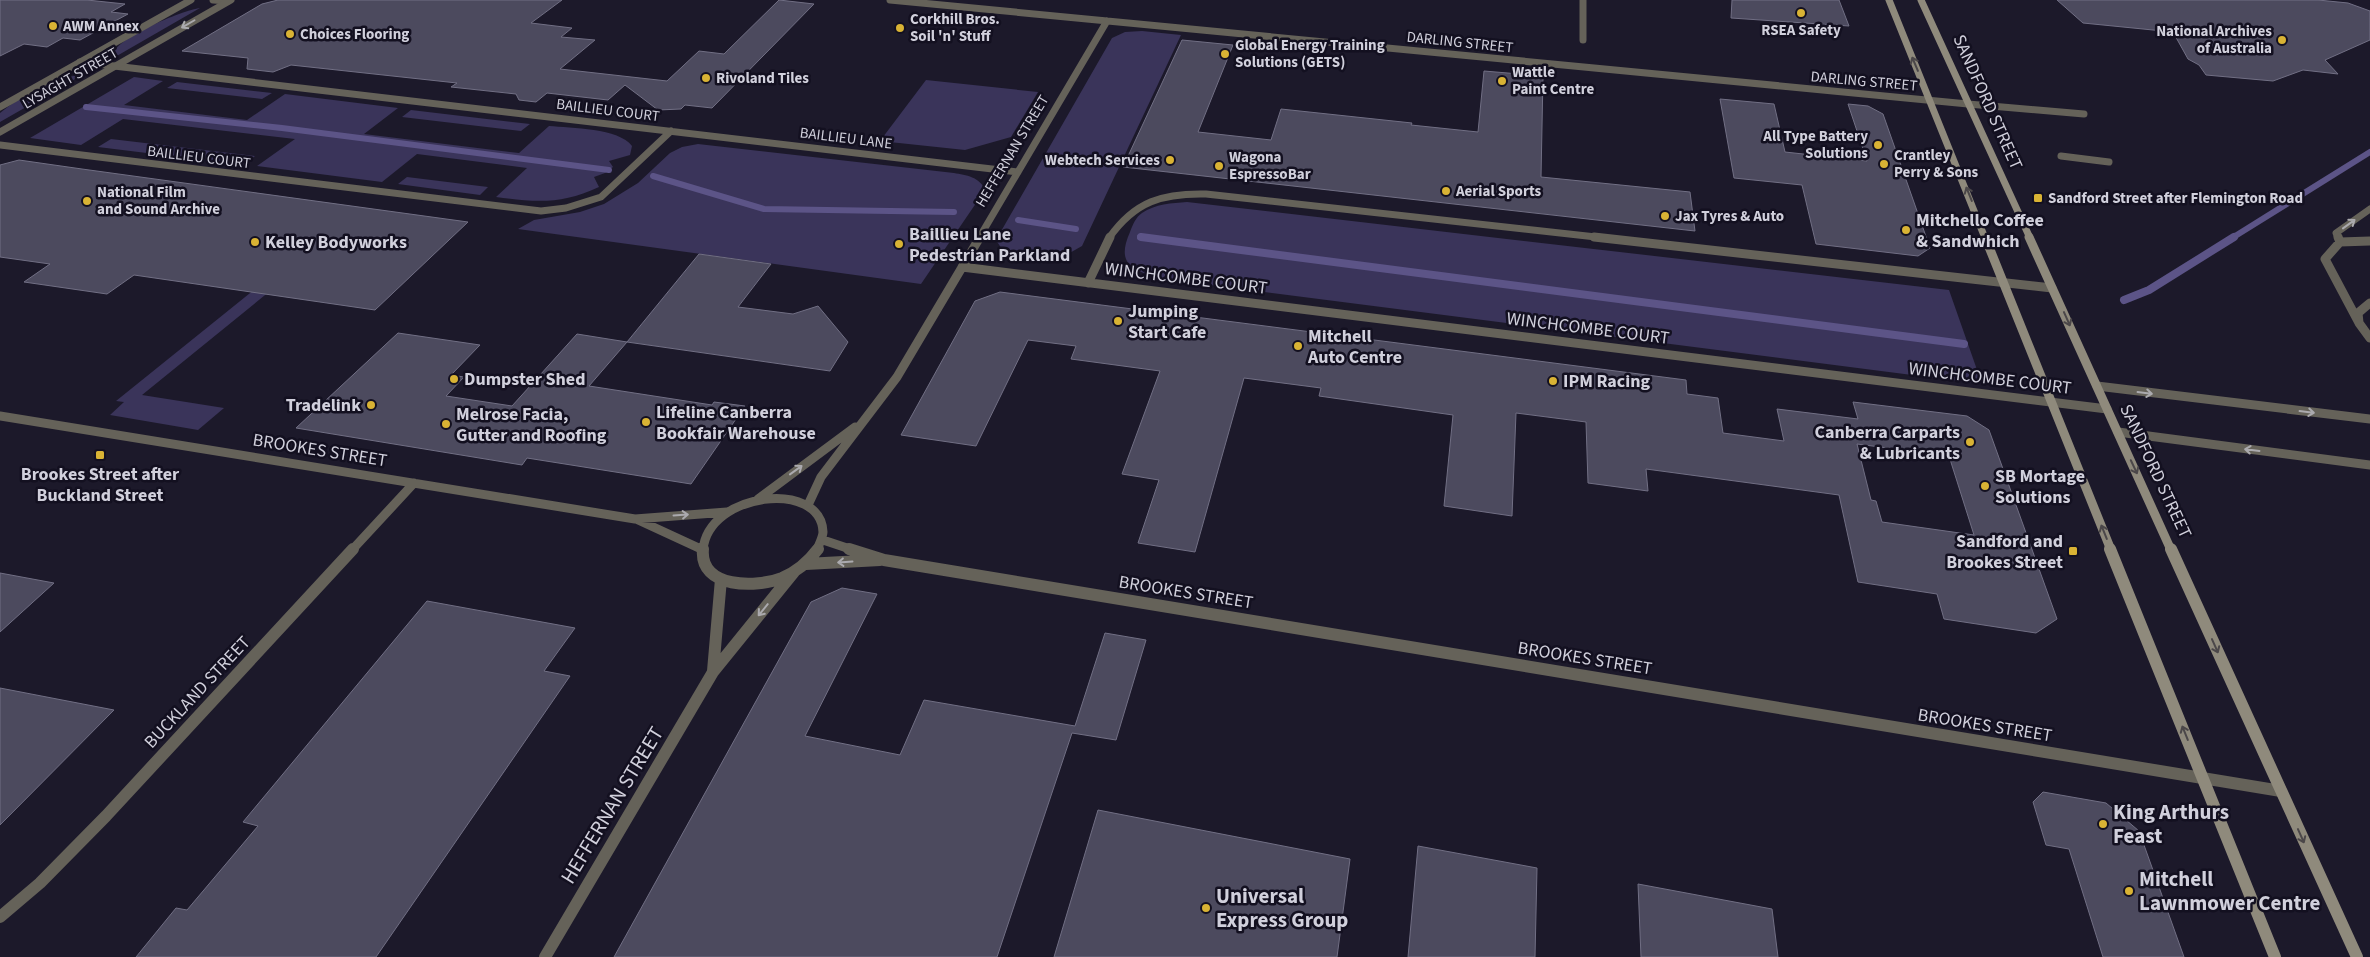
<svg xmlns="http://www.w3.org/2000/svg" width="2370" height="957" viewBox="0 0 2370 957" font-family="'Source Sans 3',sans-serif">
  <rect width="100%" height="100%" fill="#1c192a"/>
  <path fill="#3a345a" d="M200 8 115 57H112C112 39 183 10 200 8Z
    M1142 31 1181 35 1082 246 1059 259 1033 260 1005 254 996 240 1112 38 1125 32Z
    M84 74 82 75 0 122V113C22 95 56 78 84 74Z
    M134 77 163 81 124 105 247 120 285 94 398 108 364 134 519 153 549 126C571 128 619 128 632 146L630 155 609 161 613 167 605 173 594 177 599 187C561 205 535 202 496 197L527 168 417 154 382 182 257 166 295 139 123 119 81 145 30 138Z
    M926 80 1038 92 1011 137 965 150 880 141Z
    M177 82 272 93 262 99 167 88Z
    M411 110 530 124 521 131 402 117Z
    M111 139 255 156 244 165 98 147Z
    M698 144 954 173C966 175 980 177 985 190L921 284 518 229 534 220 580 212 604 204 638 183 670 153 682 147Z
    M407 177 488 187 480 195 398 184Z
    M1187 202 1949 290 1982 384 1156 278C1129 268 1117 262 1130 232 1133 224 1136 217 1142 213 1155 204 1172 203 1187 202Z
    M357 207 371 209 142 395 224 408 198 430 110 415 124 402 116 401Z"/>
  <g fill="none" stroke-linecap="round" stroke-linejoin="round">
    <path stroke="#5c5487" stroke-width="6" d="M86 107 282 128 609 170
      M653 176 764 209 954 212
      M1018 220 1076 229
      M1140 237 1151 238
      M2232 238 2370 152"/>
    <path stroke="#5c5487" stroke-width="8" d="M1141 237 1964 344
      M2124 300 2149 290 2234 237"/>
  </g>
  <path fill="#4c4a5e" stroke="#716f84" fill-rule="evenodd" d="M0 0H87L125 4 111 12 128 14 80 40 63 38 47 47 24 44 0 56Z
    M278 0H562L531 23 572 28 561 37 595 40 560 69 667 81 699 51 724 54 779 0 814 4 712 108 685 105 681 109 658 110 625 85 608 100 547 93 536 102 519 100 516 94 451 87 457 83 291 65 273 72 247 69 248 58 182 51 262 4Z
    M1732 0H1839L1849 26 1731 18Z
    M2057 0H2318L2348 3 2370 11V40L2325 60 2338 74 2303 70 2273 81 2206 75 2199 65 2188 59 2173 32 2083 23Z
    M1182 40 1233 45 1198 132 1271 140 1281 109 1412 123 1411 125 1478 132 1484 71 1543 76 1541 177 1690 192 1695 231 1123 167Z
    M1720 99 1774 104 1785 152 1867 161 1848 104 1868 106 1883 114 1930 248 1918 256 1816 244 1802 185 1734 178Z
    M19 160 82 169 468 222 375 310 134 275 107 294 24 282 50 264 0 257V165Z
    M699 254 771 264 738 307 793 314 818 306 848 342 830 371 627 342Z
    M1000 292 1686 380 1687 394 1718 398 1723 433 1784 441 1777 409 1858 419 1853 402 1967 416 1989 430 2057 619 2036 633 1944 619 1937 594 1858 582 1839 495 1646 469 1648 491 1588 483 1586 422 1516 413 1512 516 1444 506 1453 415 1319 396 1321 388 1244 378 1195 552 1138 543 1159 480 1122 474 1160 371 1071 359 1076 346 1028 340 976 446 901 435 975 301ZM1857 444 1949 456 1974 535 1882 522 1876 501 1871 500Z
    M398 333 480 345 451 375 464 377 446 396 512 406 577 334 627 342 589 386 712 405 714 402 745 406 691 484 527 458 522 465 296 428Z
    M0 573 54 583 0 632Z
    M842 588 877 594 805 736 900 755 924 700 1075 726 1105 633 1146 640 1116 740 1072 733 997 957H614L811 602Z
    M427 601 575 628 544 671 570 676 376 957H136L176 908 187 910 258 826 243 822Z
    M0 688 114 710 0 825Z
    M2043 792 2106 803 2139 831 2184 957H2103L2069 849 2046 845 2033 802Z
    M1098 810 1350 859 1337 957H1054Z
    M1418 846 1537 868 1535 957H1408Z
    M1638 884 1772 909 1778 957H1641Z"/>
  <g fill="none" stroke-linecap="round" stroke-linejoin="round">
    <path stroke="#656259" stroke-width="7" d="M1583 0V40
      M1968 104 2084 114
      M2061 156 2109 162
      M2338 238 2336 233 2370 209"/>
    <path stroke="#656259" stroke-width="9" d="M2338 237 2340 242
      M2370 241 2340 242 2325 259 2359 323 2370 338
      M2359 323 2358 313 2370 303
      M2097 386 2370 419
      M2118 432 2370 465"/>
    <path stroke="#656259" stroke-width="7" d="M213 0 228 1
      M890 0 1968 104
      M80 62 1018 172
      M0 145 541 211 566 208 601 197 671 131
      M979 238 1107 21
      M1109 238C1135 201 1163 193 1206 194L1605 238"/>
    <path stroke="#656259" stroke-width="9" d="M1594 237 2052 288
      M962 267 2107 409
      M1088 283 1110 237
      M0 416 635 519 727 512
      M758 499 855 427
      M808 505 821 477 897 377 980 237
      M636 519 701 549
      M823 540 853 550
      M352 550 414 483
      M703 550C708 492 821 479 823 532 823 537 819 544 817 550"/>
    <path stroke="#656259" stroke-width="12" d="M703 549C699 589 757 588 782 578 796 572 809 561 818 549
      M849 549 884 560 2281 791
      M806 564 880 560
      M713 671 721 579
      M0 917 40 883 106 816 353 549
      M545 957 713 672 794 572"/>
    <path stroke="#656259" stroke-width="7" d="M0 107 191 0
      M0 132 231 0"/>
    <path stroke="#8f8a7c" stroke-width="7" d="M1889 0 1985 238
      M1921 0 2030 238"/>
    <path stroke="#8f8a7c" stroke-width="9" d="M1985 237 2111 550
      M2029 237 2171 550"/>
    <path stroke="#8f8a7c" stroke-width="12" d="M2110 549 2275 957
      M2171 549 2357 957"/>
  </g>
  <defs><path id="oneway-shaft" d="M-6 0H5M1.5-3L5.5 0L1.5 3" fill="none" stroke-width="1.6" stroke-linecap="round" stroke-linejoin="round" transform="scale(1.25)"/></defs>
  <g stroke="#abaaae">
    <use href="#oneway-shaft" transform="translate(188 24) rotate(150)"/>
    <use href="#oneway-shaft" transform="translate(2349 224) rotate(-36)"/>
    <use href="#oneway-shaft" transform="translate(2145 393) rotate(7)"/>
    <use href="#oneway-shaft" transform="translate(2307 412) rotate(7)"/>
    <use href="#oneway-shaft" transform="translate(2252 450) rotate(-173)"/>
    <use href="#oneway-shaft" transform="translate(796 470) rotate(-36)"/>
    <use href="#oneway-shaft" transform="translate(681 515) rotate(-4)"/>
    <use href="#oneway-shaft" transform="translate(845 562) rotate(176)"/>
    <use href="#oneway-shaft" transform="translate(763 610) rotate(129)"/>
  </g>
  <g stroke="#4b4749">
    <use href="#oneway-shaft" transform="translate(1915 64) rotate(-113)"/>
    <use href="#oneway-shaft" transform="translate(1969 194) rotate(-112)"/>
    <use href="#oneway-shaft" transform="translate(2067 319) rotate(66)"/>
    <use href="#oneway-shaft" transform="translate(2134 467) rotate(65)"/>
    <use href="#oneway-shaft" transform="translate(2104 532) rotate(-112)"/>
    <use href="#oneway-shaft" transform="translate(2215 646) rotate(66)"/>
    <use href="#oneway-shaft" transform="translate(2185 733) rotate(-112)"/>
    <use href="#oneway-shaft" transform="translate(2301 836) rotate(66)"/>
  </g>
  <g fill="#d9b334" stroke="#131020" stroke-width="2">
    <circle cx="1801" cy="13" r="5"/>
    <circle cx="53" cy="26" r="5"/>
    <circle cx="900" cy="28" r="5"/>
    <circle cx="290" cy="34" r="5"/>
    <circle cx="2282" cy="40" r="5"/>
    <circle cx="1225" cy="54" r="5"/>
    <circle cx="706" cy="78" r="5"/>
    <circle cx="1502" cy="81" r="5"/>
    <circle cx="1878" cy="145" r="5"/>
    <circle cx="1170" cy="160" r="5"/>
    <circle cx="1884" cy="164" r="5"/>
    <circle cx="1219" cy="166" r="5"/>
    <circle cx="1446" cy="191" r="5"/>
    <rect x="2033" y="193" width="10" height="10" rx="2.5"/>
    <circle cx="87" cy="201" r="5"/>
    <circle cx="1665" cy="216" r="5"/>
    <circle cx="1906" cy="230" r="5"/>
    <circle cx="255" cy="242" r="5"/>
    <circle cx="899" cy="244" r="5"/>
    <circle cx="1118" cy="321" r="5"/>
    <circle cx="1298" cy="346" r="5"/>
    <circle cx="454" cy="379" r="5"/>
    <circle cx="1553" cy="381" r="5"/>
    <circle cx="371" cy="405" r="5"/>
    <circle cx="646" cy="422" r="5"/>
    <circle cx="446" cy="424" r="5"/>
    <circle cx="1970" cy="442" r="5"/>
    <rect x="95" y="450" width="10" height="10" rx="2.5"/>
    <circle cx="1985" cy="486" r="5"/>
    <rect x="2068" y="546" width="10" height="10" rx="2.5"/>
    <circle cx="2103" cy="824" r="5"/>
    <circle cx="2129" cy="891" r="5"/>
    <circle cx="1206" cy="908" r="5"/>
  </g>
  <g text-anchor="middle" stroke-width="5" stroke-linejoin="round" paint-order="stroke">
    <g font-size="15" font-weight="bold" fill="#d1d0dc" stroke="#131020" text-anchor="start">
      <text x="910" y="24">Corkhill Bros.<tspan x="910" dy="17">Soil 'n' Stuff</tspan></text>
      <text x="63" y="31">AWM Annex</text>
      <text x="1801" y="35" text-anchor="middle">RSEA Safety</text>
      <text x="2272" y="36" text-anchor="end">National Archives<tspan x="2272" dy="17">of Australia</tspan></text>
      <text x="300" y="39">Choices Flooring</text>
      <text x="1235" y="50">Global Energy Training<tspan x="1235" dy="17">Solutions (GETS)</tspan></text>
      <text x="1512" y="77">Wattle<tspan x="1512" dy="17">Paint Centre</tspan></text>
      <text x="716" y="83">Rivoland Tiles</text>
      <text x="1868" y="141" text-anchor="end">All Type Battery<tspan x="1868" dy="17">Solutions</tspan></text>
      <text x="1894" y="160">Crantley<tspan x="1894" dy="17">Perry &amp; Sons</tspan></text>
      <text x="1229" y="162">Wagona<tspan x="1229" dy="17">EspressoBar</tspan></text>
      <text x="1160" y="165" text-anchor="end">Webtech Services</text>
      <text x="1456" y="196">Aerial Sports</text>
      <text x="97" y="197">National Film<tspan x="97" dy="17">and Sound Archive</tspan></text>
      <text x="2048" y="203">Sandford Street after Flemington Road</text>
      <text x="1675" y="221">Jax Tyres &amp; Auto</text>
    </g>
    <g font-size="15" fill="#d1d0dc" stroke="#131020">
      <text transform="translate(1460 42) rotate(6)" y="5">DARLING STREET</text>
      <text transform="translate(70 78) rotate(-30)" y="5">LYSAGHT STREET</text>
      <text transform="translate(1864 81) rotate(5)" y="5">DARLING STREET</text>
      <text transform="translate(608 110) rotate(7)" y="5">BAILLIEU COURT</text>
      <text transform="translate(846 138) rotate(7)" y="5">BAILLIEU LANE</text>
      <text transform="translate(1012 151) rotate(-59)" y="5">HEFFERNAN STREET</text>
      <text transform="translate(199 157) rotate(7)" y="5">BAILLIEU COURT</text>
    </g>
    <g font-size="18" fill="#d1d0dc" stroke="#131020">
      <text transform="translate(1988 102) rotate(66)" y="6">SANDFORD STREET</text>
      <text transform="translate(1186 278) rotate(7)" y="6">WINCHCOMBE COURT</text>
      <text transform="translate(1588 328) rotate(7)" y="6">WINCHCOMBE COURT</text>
      <text transform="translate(1990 378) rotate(7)" y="6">WINCHCOMBE COURT</text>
      <text transform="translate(320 450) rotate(9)" y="6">BROOKES STREET</text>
      <text transform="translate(2156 471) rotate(65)" y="6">SANDFORD STREET</text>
      <text transform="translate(1186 592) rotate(9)" y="6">BROOKES STREET</text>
      <text transform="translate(1585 658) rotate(9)" y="6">BROOKES STREET</text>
      <text transform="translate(197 692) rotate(-47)" y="6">BUCKLAND STREET</text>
      <text transform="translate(1985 725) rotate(9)" y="6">BROOKES STREET</text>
    </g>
    <g font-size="18" font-weight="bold" fill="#d1d0dc" stroke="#131020" text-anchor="start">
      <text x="1916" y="226">Mitchello Coffee<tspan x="1916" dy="21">&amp; Sandwhich</tspan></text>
      <text x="909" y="240">Baillieu Lane<tspan x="909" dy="21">Pedestrian Parkland</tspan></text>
      <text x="265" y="248">Kelley Bodyworks</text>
      <text x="1128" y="317">Jumping<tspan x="1128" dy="21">Start Cafe</tspan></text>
      <text x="1308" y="342">Mitchell<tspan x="1308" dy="21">Auto Centre</tspan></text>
      <text x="464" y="385">Dumpster Shed</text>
      <text x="1563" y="387">IPM Racing</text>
      <text x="361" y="411" text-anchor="end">Tradelink</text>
      <text x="656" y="418">Lifeline Canberra<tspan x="656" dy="21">Bookfair Warehouse</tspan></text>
      <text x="456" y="420">Melrose Facia,<tspan x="456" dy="21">Gutter and Roofing</tspan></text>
      <text x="1960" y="438" text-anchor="end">Canberra Carparts<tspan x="1960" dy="21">&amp; Lubricants</tspan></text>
      <text x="100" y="480" text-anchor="middle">Brookes Street after<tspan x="100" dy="21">Buckland Street</tspan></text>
      <text x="1995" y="482">SB Mortage<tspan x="1995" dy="21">Solutions</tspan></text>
      <text x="2063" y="547" text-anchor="end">Sandford and<tspan x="2063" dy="21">Brookes Street</tspan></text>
    </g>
    <g font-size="21" fill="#d1d0dc" stroke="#131020">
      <text transform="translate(612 805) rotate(-59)" y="7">HEFFERNAN STREET</text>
    </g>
    <g font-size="21" font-weight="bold" fill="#d1d0dc" stroke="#131020" text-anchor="start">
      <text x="2113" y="819">King Arthurs<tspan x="2113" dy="24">Feast</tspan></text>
      <text x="2139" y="886">Mitchell<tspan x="2139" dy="24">Lawnmower Centre</tspan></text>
      <text x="1216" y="903">Universal<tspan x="1216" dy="24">Express Group</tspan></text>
    </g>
  </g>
</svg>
